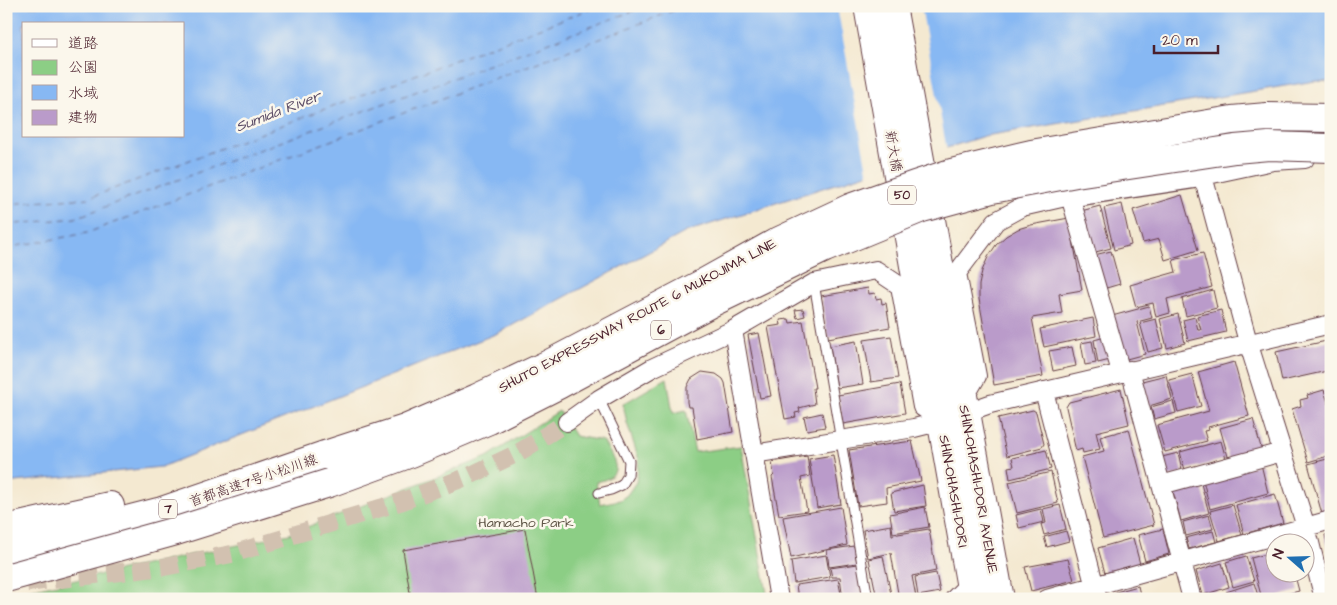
<svg xmlns="http://www.w3.org/2000/svg" width="1337" height="605" viewBox="0 0 1337 605" font-family="'Architects Daughter','Klee One',sans-serif">
  <rect width="100%" height="100%" fill="#fbf7ec"/>
  <filter id="ink" filterUnits="userSpaceOnUse"><feTurbulence type="fractalNoise" baseFrequency=".02" numOctaves="2"/><feDisplacementMap in="SourceGraphic" scale="10" xChannelSelector="R" yChannelSelector="G"/><feConvolveMatrix kernelMatrix="1 2 1 2 8 2 1 2 1" color-interpolation-filters="sRGB"/></filter>
  <filter id="wash" filterUnits="userSpaceOnUse"><feTurbulence type="fractalNoise" baseFrequency=".0096" numOctaves="4" result="noise"/><feDisplacementMap in="SourceGraphic" scale="20" xChannelSelector="R" yChannelSelector="G"/><feGaussianBlur stdDeviation="1.12" result="paint"/><feColorMatrix in="noise" values="0 0 0 0 0 0 0 0 0 0 0 0 0 0 0 0 0 1.4 0 .05"/><feComposite in="paint" operator="in"/></filter>
  <g filter="url(#wash)">
    <rect width="100%" height="100%" fill="#f4e9d1"/>
    <path fill="#8cce85" stroke="#6b7658" d="M667 378 673 413 686 410 695 452 741 446 768 599H6V595L289 534 487 457 559 411 575 436 603 441C614 460 627 476 596 482L600 504 620 500 627 495 636 482 639 460 627 423 623 404Z"/>
    <path fill="#87b8f3" stroke="#686c8f" fill-rule="evenodd" d="M6 6H1331V82L1315 81 984 136 686 232 498 333 161 467 6 483ZM24 24H184V136H24Z"/>
    <path fill="#f4e9d1" d="M837 6H921L947 151 868 176Z"/>
    <g fill="none" stroke-linecap="round" stroke-linejoin="round">
      <path stroke="#5c4d67" stroke-width="1" stroke-dasharray="6 5" stroke-linecap="butt" d="M6 204 89 198 598 6
        M6 225 75 218 647 6
        M6 248 87 233 686 6"/>
    </g>
    <g id="blocks">
      <path fill="#ba9bca" d="M1182 195 1198 250 1165 260 1159 239 1143 243 1133 210Z
        M1122 204 1131 245 1114 250 1104 208Z
        M1100 206 1111 248 1092 253 1081 211Z
        M1069 218 1082 290 1059 294 1062 313 1032 318 1043 376 994 385 979 299V285L982 271 988 257 996 245 1006 236 1018 229 1031 225Z
        M1111 251 1120 284 1103 289 1094 255Z
        M1203 253 1212 287 1167 299 1170 313 1156 317 1153 303 1136 307 1130 285 1176 272 1173 260Z
        M868 288 869 294 875 293 876 299 881 298 882 304 886 303 890 327 828 338 821 296Z
        M1213 290 1217 308 1186 316 1182 299Z
        M1149 306 1152 318 1137 322 1145 354 1123 360 1112 316Z
        M803 309 805 316 797 318 795 310Z
        M1221 310 1226 332 1188 341 1183 320 1195 317 1198 330H1201L1197 316Z
        M1178 314 1185 343 1167 348 1160 319Z
        M1093 318 1096 336 1044 347 1040 329Z
        M789 319 790 323 803 321 815 388H813L815 404 799 408 800 412 795 413 796 417 785 419 768 327 781 325 780 320Z
        M1156 319 1163 348 1148 352 1140 323Z
        M759 333 771 396 760 398 748 335Z
        M891 336 898 378 871 382 864 340Z
        M1105 337 1110 360 1098 363 1094 340Z
        M1331 340V385L1327 371 1282 381 1276 352Z
        M856 341 863 384 837 388 830 346Z
        M1092 341 1096 363 1085 365 1081 343Z
        M1072 347 1076 366 1053 371 1049 351Z
        M1234 362 1249 416 1208 427 1209 430 1204 431 1207 441 1165 452 1157 425 1209 411 1198 372Z
        M702 372 716 374 723 379 725 383 733 432 697 439 692 407H688L687 402V387L691 379Z
        M1192 374 1201 406 1178 412 1169 380Z
        M1166 375 1172 399 1149 406 1142 381Z
        M900 384 905 413 843 424 838 395Z
        M1121 389 1129 424 1096 432 1100 449 1083 453 1082 449 1076 451 1066 407 1069 402Z
        M1324 390 1331 412V455L1308 462 1292 409 1301 406 1300 400 1308 398 1307 395Z
        M1173 401 1176 413 1154 419 1151 407Z
        M1033 410 1036 412 1044 444 1042 447 1007 456 998 418Z
        M822 413 825 427 807 430 804 417Z
        M1253 419 1262 451 1229 460 1220 428Z
        M1129 429 1154 525 1103 538 1082 457 1104 451 1100 437Z
        M912 441 921 481 886 488 887 502 858 506 849 450Z
        M1221 441 1226 459 1185 470 1180 452Z
        M1046 450 1051 469 1010 479 1008 467 1014 466 1012 458Z
        M1178 453 1183 473 1168 477 1162 457Z
        M833 455 841 504 817 508 809 459Z
        M807 456 810 476 801 478 807 511 779 515 772 477 774 475 772 462Z
        M1331 458V511L1322 514 1308 464Z
        M1261 464 1268 493 1210 509 1203 480Z
        M1051 472 1058 503 1017 513 1009 482Z
        M1200 480 1209 513 1181 521 1172 488Z
        M923 485 926 506 894 511 891 493Z
        M1275 494 1283 523 1244 534 1236 505Z
        M1060 505 1066 529 1044 535 1041 524 1046 523 1043 509Z
        M1233 505 1242 535 1219 541 1210 511Z
        M841 507 847 545 791 558 783 517Z
        M925 507 929 527 893 533 890 514Z
        M1041 509 1044 522 1019 528 1016 515Z
        M1209 515 1213 529 1186 536 1183 522Z
        M891 525 892 535 929 529 936 571 912 576 916 597 899 599 891 553 868 558 863 530Z
        M525 529 538 599H411L403 550Z
        M1163 529 1169 554 1145 561 1138 535Z
        M1066 531 1069 541 1047 547 1044 537Z
        M1213 531 1216 542 1189 549 1186 538Z
        M1331 533V555H1330L1325 535Z
        M1133 538 1140 564 1105 573 1098 548Z
        M854 546 857 563 829 567 827 550Z
        M1274 552V572H1294L1299 591 1269 599H1262L1251 558Z
        M826 555 830 577 794 583 791 561Z
        M883 556 892 599H877L869 559Z
        M1246 556 1254 581 1233 587 1226 562Z
        M1068 559 1074 580 1031 591 1025 567Z
        M1222 563 1229 587 1203 595 1196 571Z
        M858 564 864 599H843L840 577H832L830 568Z
        M936 573 940 592 918 596 915 577Z
        M838 579 842 599H798L796 585Z
        M1254 583 1259 599H1224L1228 597 1226 592Z
        M1138 586 1141 599H1114L1112 593Z
        M1301 595 1302 599H1288V598Z"/>
    </g>
  </g>
  <g filter="url(#ink)">
    <use href="#blocks" fill-opacity="0" stroke="#643d44" stroke-width="1"/>
    <g fill="none" stroke-linecap="round" stroke-linejoin="round">
      <path stroke="#d2c1b0" stroke-width="18" stroke-dasharray="18 9" stroke-linecap="butt" d="M27 583 164 567 232 554 400 502 469 476 518 453 567 422"/>
      <defs>
        <path id="service" d="M814 283 868 599
          M599 493 611 490 622 485 628 475 629 461 599 399"/>
        <path id="minor" d="M1305 159 1273 161 1203 176 1248 342 1306 527 1324 599
          M733 330 779 599
          M1130 370 1192 599
          M1044 391 1098 599
          M963 400 977 376 957 273 996 221 1022 207 1070 196 1121 372
          M567 422 599 399 652 368 733 330 814 283 876 270 900 286 922 407 942 421
          M754 454 914 428 942 421 990 404 1331 324
          M1161 485 1282 452
          M954 599 970 583
          M1047 599 1331 520"/>
        <path id="tertiary" d="M1070 196 1203 176"/>
        <path id="primary" d="M868 6 973 599
          M892 6 1000 599"/>
        <path id="motorway" d="M6 529 110 506
          M6 551 162 511 325 455"/>
      </defs>
      <use href="#service" stroke="#643d44" stroke-width="11"/>
      <use href="#minor" stroke="#643d44" stroke-width="20"/>
      <use href="#tertiary" stroke="#643d44" stroke-width="24"/>
      <use href="#primary" stroke="#643d44" stroke-width="30"/>
      <use href="#motorway" stroke="#643d44" stroke-width="30"/>
      <use href="#service" stroke="#fff" stroke-width="9"/>
      <use href="#minor" stroke="#fff" stroke-width="18"/>
      <use href="#tertiary" stroke="#fff" stroke-width="21"/>
      <use href="#primary" stroke="#fff" stroke-width="28"/>
      <use href="#motorway" stroke="#fff" stroke-width="28"/>
      <defs>
        <path id="motorway-bridge" d="M325 455 405 429 477 398 549 364 698 286 779 241 850 208 915 185 951 173 1031 154 1232 120 1267 117 1331 118
          M6 578 176 531 329 483 411 453 489 420 560 384 711 303 825 248 922 208 992 189 1076 173 1235 149 1269 146 1331 148"/>
      </defs>
      <use href="#motorway-bridge" stroke="#643d44" stroke-width="30" stroke-linecap="butt"/>
      <use href="#motorway-bridge" stroke="#fff" stroke-width="28"/>
    </g>
  </g>
  <g text-anchor="middle" stroke-width="5" stroke-linejoin="round" paint-order="stroke">
    <g fill="#fbf7ec" stroke="#7f6065" stroke-width="1">
      <rect x="888" y="185.5" width="28" height="19" rx="4"/>
      <rect x="651" y="320.5" width="20" height="19" rx="4"/>
      <rect x="159" y="499.5" width="18" height="19" rx="4"/>
    </g>
    <g font-size="12" font-weight="bold" fill="#4a1f2b">
      <text x="902" y="199">50</text>
      <text x="661" y="334">6</text>
      <text x="168" y="513">7</text>
    </g>
    <g font-size="14" fill="#4a1f2b" stroke="#fbf7ec">
      <text transform="translate(894 151) rotate(80)" y="5">新大橋</text>
      <text transform="translate(637 315) rotate(-28)" y="5">SHUTO EXPRESSWAY ROUTE 6 MUKOJIMA LINE</text>
      <text transform="translate(253 480) rotate(-19)" y="5">首都高速7号小松川線</text>
      <text transform="translate(979 489) rotate(80)" y="5">SHIN-OHASHI-DORI AVENUE</text>
      <text transform="translate(954 491) rotate(80)" y="5">SHIN-OHASHI-DORI</text>
    </g>
    <g font-size="14" fill="#5e5446" stroke="#fbf7ec">
      <text x="526" y="527">Hamacho Park</text>
    </g>
    <g font-size="15" font-style="italic" fill="#5c4d67" stroke="#fbf7ec">
      <text transform="translate(278 111) rotate(-21)" y="5">Sumida River</text>
    </g>
  </g>
  <rect width="1337" height="605" fill="none" stroke="#fbf7ec" stroke-width="25"/>
  <rect x="22" y="22" width="162" height="115" fill="#fbf7ec" stroke="#b4a19f"/>
  <rect x="32" y="39" width="25" height="8" fill="#ffffff" stroke="#b4a19f"/>
  <text x="68" y="48" font-size="15" fill="#4a1f2b">道路</text>
  <rect x="32" y="60" width="25" height="15" fill="#8cce85" stroke="#b4a19f"/>
  <text x="68" y="72" font-size="15" fill="#4a1f2b">公園</text>
  <rect x="32" y="85" width="25" height="15" fill="#87b8f3" stroke="#b4a19f"/>
  <text x="68" y="98" font-size="15" fill="#4a1f2b">水域</text>
  <rect x="32" y="110" width="25" height="15" fill="#ba9bca" stroke="#b4a19f"/>
  <text x="68" y="122" font-size="15" fill="#4a1f2b">建物</text>
  <g transform="translate(1290 558) rotate(290)"><circle r="24" fill="#fbf7ec" stroke="#b4a19f"/>
  <path d="M0-4L9 19L0 12L-9 19Z" fill="#1f6fb2"/>
  <text y="-8" font-size="14" font-weight="bold" text-anchor="middle" fill="#4a1f2b">N</text>
  </g>
  <path d="M1154 45v8h64v-8" fill="none" stroke="#4a1f2b" stroke-width="2.5"/>
  <text x="1162" y="45" font-size="15" fill="#4a1f2b" stroke="#fbf7ec" stroke-width="4" paint-order="stroke">20 m</text>
</svg>
